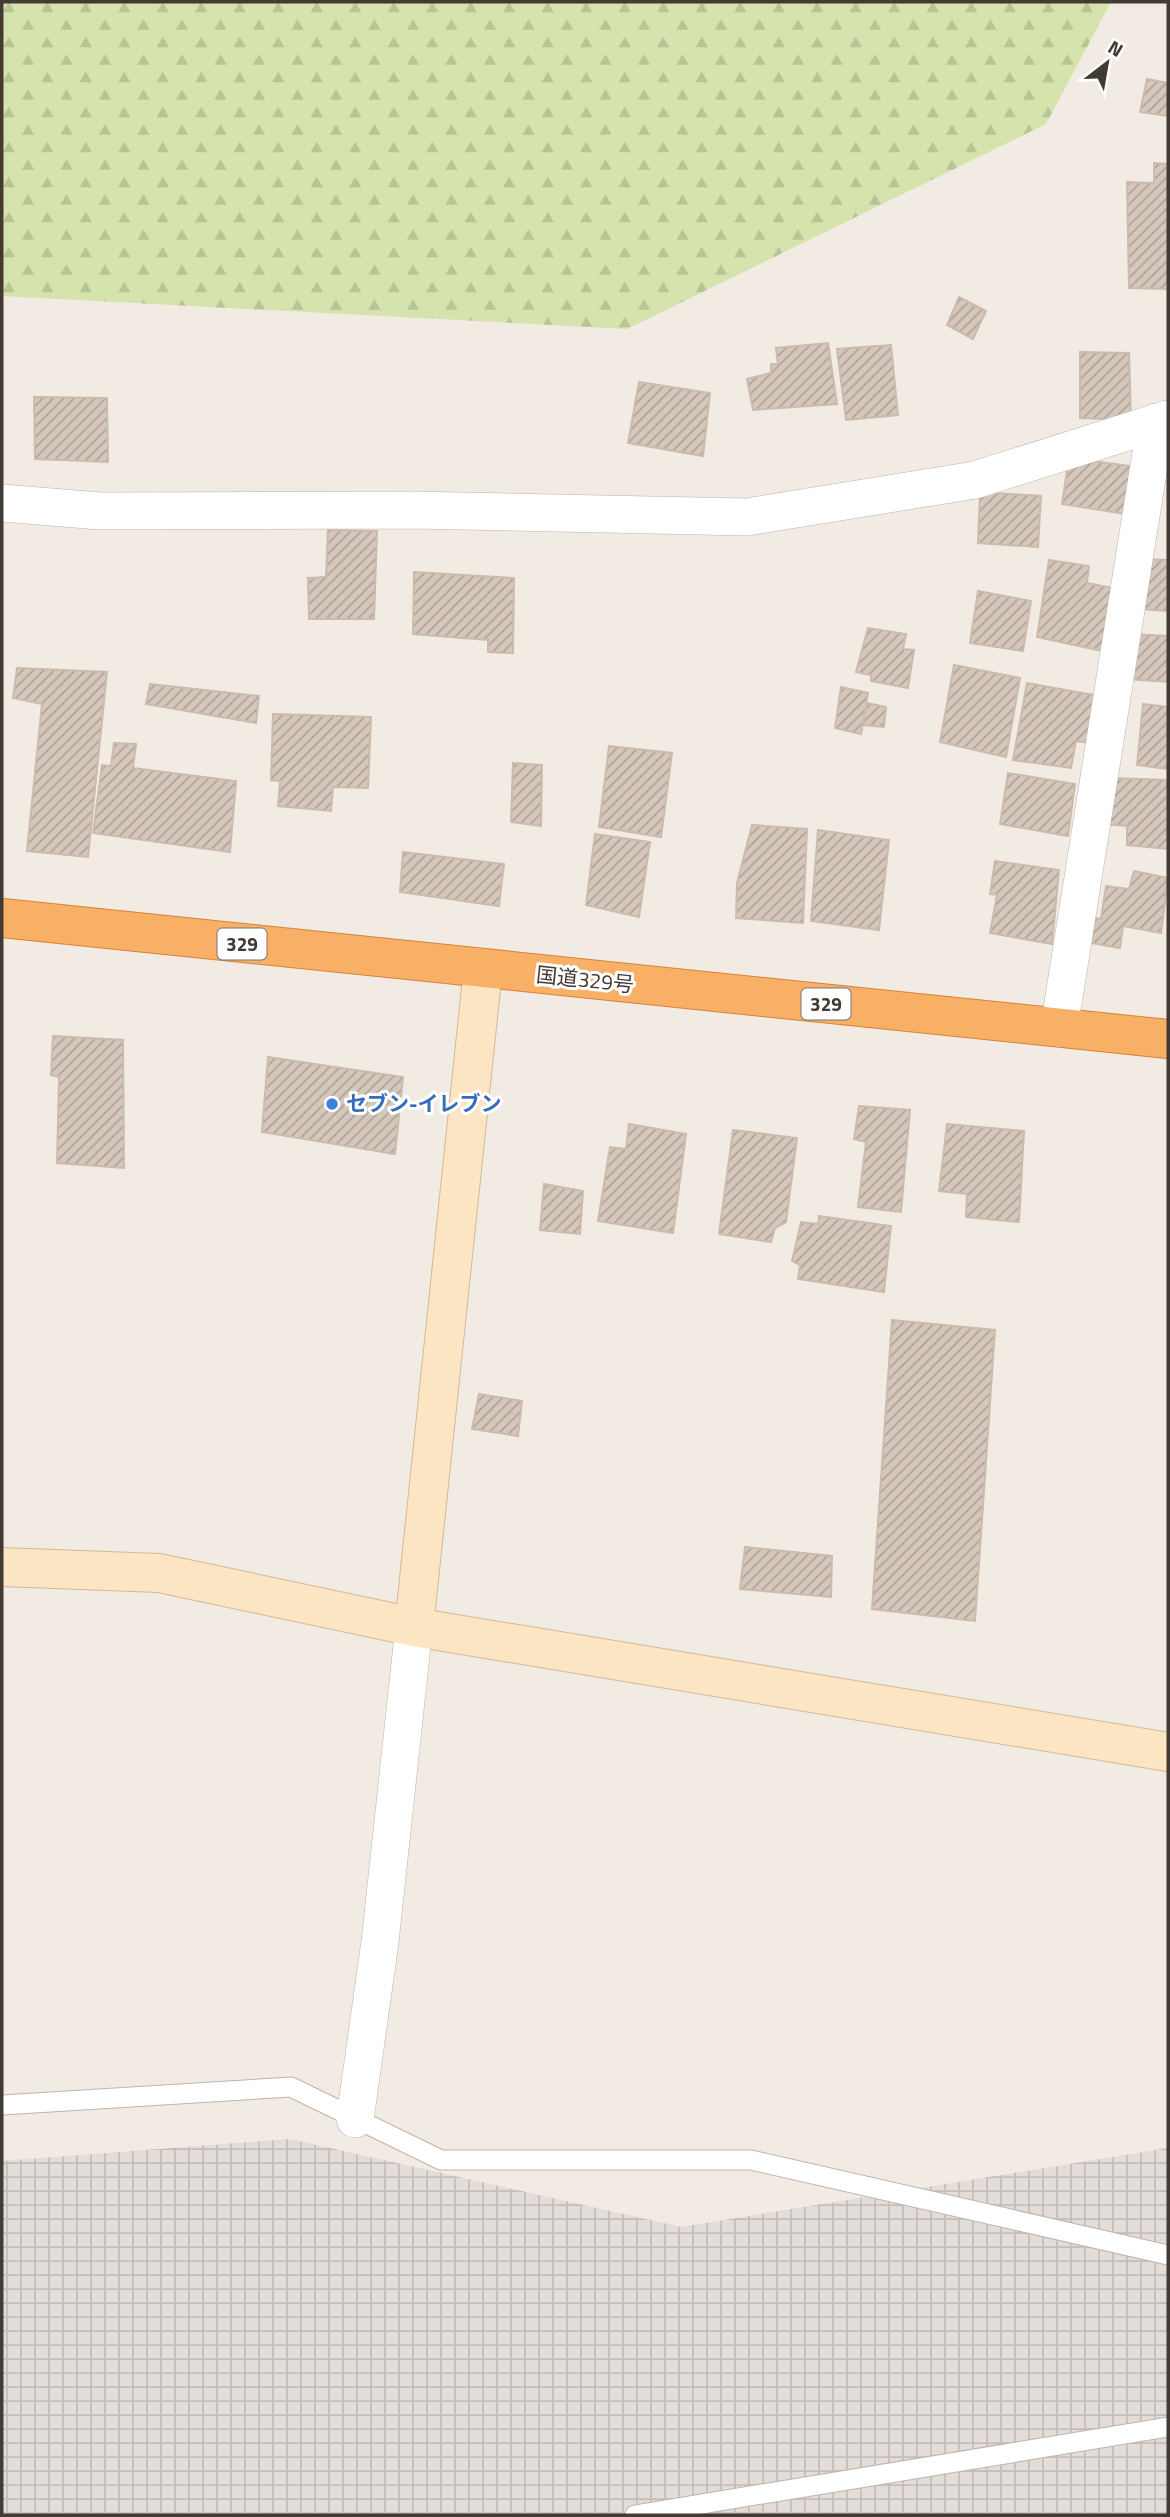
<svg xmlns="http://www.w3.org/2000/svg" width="1170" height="2517" viewBox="0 0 1170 2517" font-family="'Titillium Web','Noto Sans JP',sans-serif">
  <defs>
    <pattern id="industrial-grid" width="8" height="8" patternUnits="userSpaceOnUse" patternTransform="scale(1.75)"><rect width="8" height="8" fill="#e3ddd9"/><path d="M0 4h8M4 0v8" fill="none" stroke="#c4bebb"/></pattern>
    <pattern id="forest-firs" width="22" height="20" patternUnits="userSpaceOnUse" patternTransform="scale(1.75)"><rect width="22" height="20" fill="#d5e4ad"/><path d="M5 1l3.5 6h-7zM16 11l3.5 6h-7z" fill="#b8c495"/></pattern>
    <pattern id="building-hatch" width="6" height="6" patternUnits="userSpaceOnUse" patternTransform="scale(1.75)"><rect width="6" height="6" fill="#d5c7bc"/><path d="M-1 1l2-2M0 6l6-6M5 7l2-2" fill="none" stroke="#aea39a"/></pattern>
  </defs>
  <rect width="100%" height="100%" fill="#f1ebe3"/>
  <path fill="url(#industrial-grid)" d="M290 2139 681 2227 1168 2148V2515H2V2161Z"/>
  <path fill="url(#forest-firs)" d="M2 2H1111L1046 124 627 329 2 296Z"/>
  <path fill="url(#building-hatch)" stroke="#ccbbad" stroke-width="2" d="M1147 79 1168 83V116L1140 112Z
    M1154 163 1168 164V289L1129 288 1127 182 1154 183Z
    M959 297 986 311 973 339 947 325Z
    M828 343 837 404 753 410 747 379 771 373V364H778L776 348Z
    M891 345 898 415 846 420 837 349Z
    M1080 352 1129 353 1131 420 1080 418Z
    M639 382 710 393 703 456 628 443Z
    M34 397 107 398 108 462 35 459Z
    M1069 458 1131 466 1126 514 1062 504Z
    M980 492 1041 496 1038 547 978 543Z
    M328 530 377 531 374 619H309L308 578 326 577Z
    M1142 559 1168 560V611L1140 609Z
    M1049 560 1089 566 1087 583 1118 589 1107 652 1037 637Z
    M414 572 514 578 513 653 488 652V640L413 634Z
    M978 591 1031 601 1023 651 970 643Z
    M868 628 906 634 903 649 914 650 908 688 871 681V675L856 672Z
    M1132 634 1168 636V682L1128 679Z
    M954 665 1020 678 1006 757 940 742Z
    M17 668 107 672 88 857 27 851 42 704 13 698Z
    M1027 683 1094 695 1089 743 1076 741 1071 768 1013 760Z
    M150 684 259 696 256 723 146 704Z
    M841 687 868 693 861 734 835 728Z
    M867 703 886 707 884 727 863 725Z
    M1143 704 1168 707V769L1137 765Z
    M273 714 371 717 368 788 333 787 331 811 278 806 280 781 271 780Z
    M114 743 136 744 133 768 236 781 230 852 93 833 102 765 111 766Z
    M609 746 672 753 661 837 599 827Z
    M513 763 542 765 541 826 511 822Z
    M1008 773 1075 784 1068 836 1000 824Z
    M1109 778 1168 780V849L1127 845V826L1105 824Z
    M752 825 807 829 803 923 736 918 737 883Z
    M818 830 889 840 879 930 811 921Z
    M595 834 650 842 639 917 586 905Z
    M403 852 504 864 499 906 400 892Z
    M995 861 1059 870 1052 944 990 933 997 895 990 894Z
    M1134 871 1168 878 1161 933 1123 926 1120 948 1091 943 1094 918 1101 919 1106 886 1129 889Z
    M53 1036 123 1040 124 1168 57 1163 59 1077 51 1075Z
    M268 1057 403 1077 395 1154 262 1132Z
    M859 1106 910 1110 901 1212 858 1207 866 1142 854 1139Z
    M629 1124 686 1134 673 1233 598 1221 610 1147 626 1149Z
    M947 1124 1024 1131 1019 1222 966 1217 967 1194 939 1191Z
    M733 1130 797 1138 786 1222 775 1228 771 1242 719 1234Z
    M544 1184 583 1191 580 1234 540 1230Z
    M819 1216 891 1226 884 1292 798 1279 800 1265 792 1261 801 1222 818 1224Z
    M892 1320 995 1330 975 1621 872 1609Z
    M479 1394 522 1401 518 1436 472 1429Z
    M745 1547 832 1556 831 1597 740 1589Z"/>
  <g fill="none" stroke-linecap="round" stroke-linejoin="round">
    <defs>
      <path id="lane" d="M2 2105 291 2087 441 2160H751L1168 2255
        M635 2515 1168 2427"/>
      <path id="street" d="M2 503 100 511 412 510 747 517 975 480 1168 419
        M1059 1028 1156 422
        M355 2119 380 1942 414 1627"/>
      <path id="secondary" d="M2 1567 159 1573 414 1627 1168 1752
        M414 1627 483 969"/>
      <path id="highway" d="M2 918 1168 1039"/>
    </defs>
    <use href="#lane" stroke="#bfb4aa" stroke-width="21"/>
    <use href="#street" stroke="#bfb4aa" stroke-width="38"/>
    <use href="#secondary" stroke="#d3b997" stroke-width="40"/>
    <use href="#highway" stroke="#d78238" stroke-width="40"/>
    <use href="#lane" stroke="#fff" stroke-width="19"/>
    <use href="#street" stroke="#fff" stroke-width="37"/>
    <use href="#secondary" stroke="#fce5c2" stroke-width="38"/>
    <use href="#highway" stroke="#f8b067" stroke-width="38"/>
  </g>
  <circle fill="#3f7fe0" stroke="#fff" stroke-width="2.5" cx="332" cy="1104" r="7"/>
  <g text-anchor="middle" stroke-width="6" stroke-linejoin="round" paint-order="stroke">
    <g fill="#fff" stroke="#7b7571" stroke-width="2">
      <rect x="217.5" y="928.5" width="49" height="31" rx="5"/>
      <rect x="801.5" y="988.5" width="49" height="31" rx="5"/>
    </g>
    <g font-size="19" font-weight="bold" fill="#433a34">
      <text x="242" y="951">329</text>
      <text x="826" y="1011">329</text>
    </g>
    <g font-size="21" fill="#433a34" stroke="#fff">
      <text transform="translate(585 980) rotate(6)" y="7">国道329号</text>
    </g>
    <g font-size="21" font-weight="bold" fill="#366cbe" stroke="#fff" text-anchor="start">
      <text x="346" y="1111">セブン-イレブン</text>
    </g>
  </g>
  <rect width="1170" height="2517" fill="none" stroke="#433a34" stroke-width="7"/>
  <g transform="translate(1107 63) rotate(31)" stroke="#ffffff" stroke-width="5" paint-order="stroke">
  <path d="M0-5L12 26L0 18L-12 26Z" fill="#433a34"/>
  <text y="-10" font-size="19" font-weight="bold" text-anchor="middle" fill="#433a34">N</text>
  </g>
</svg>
